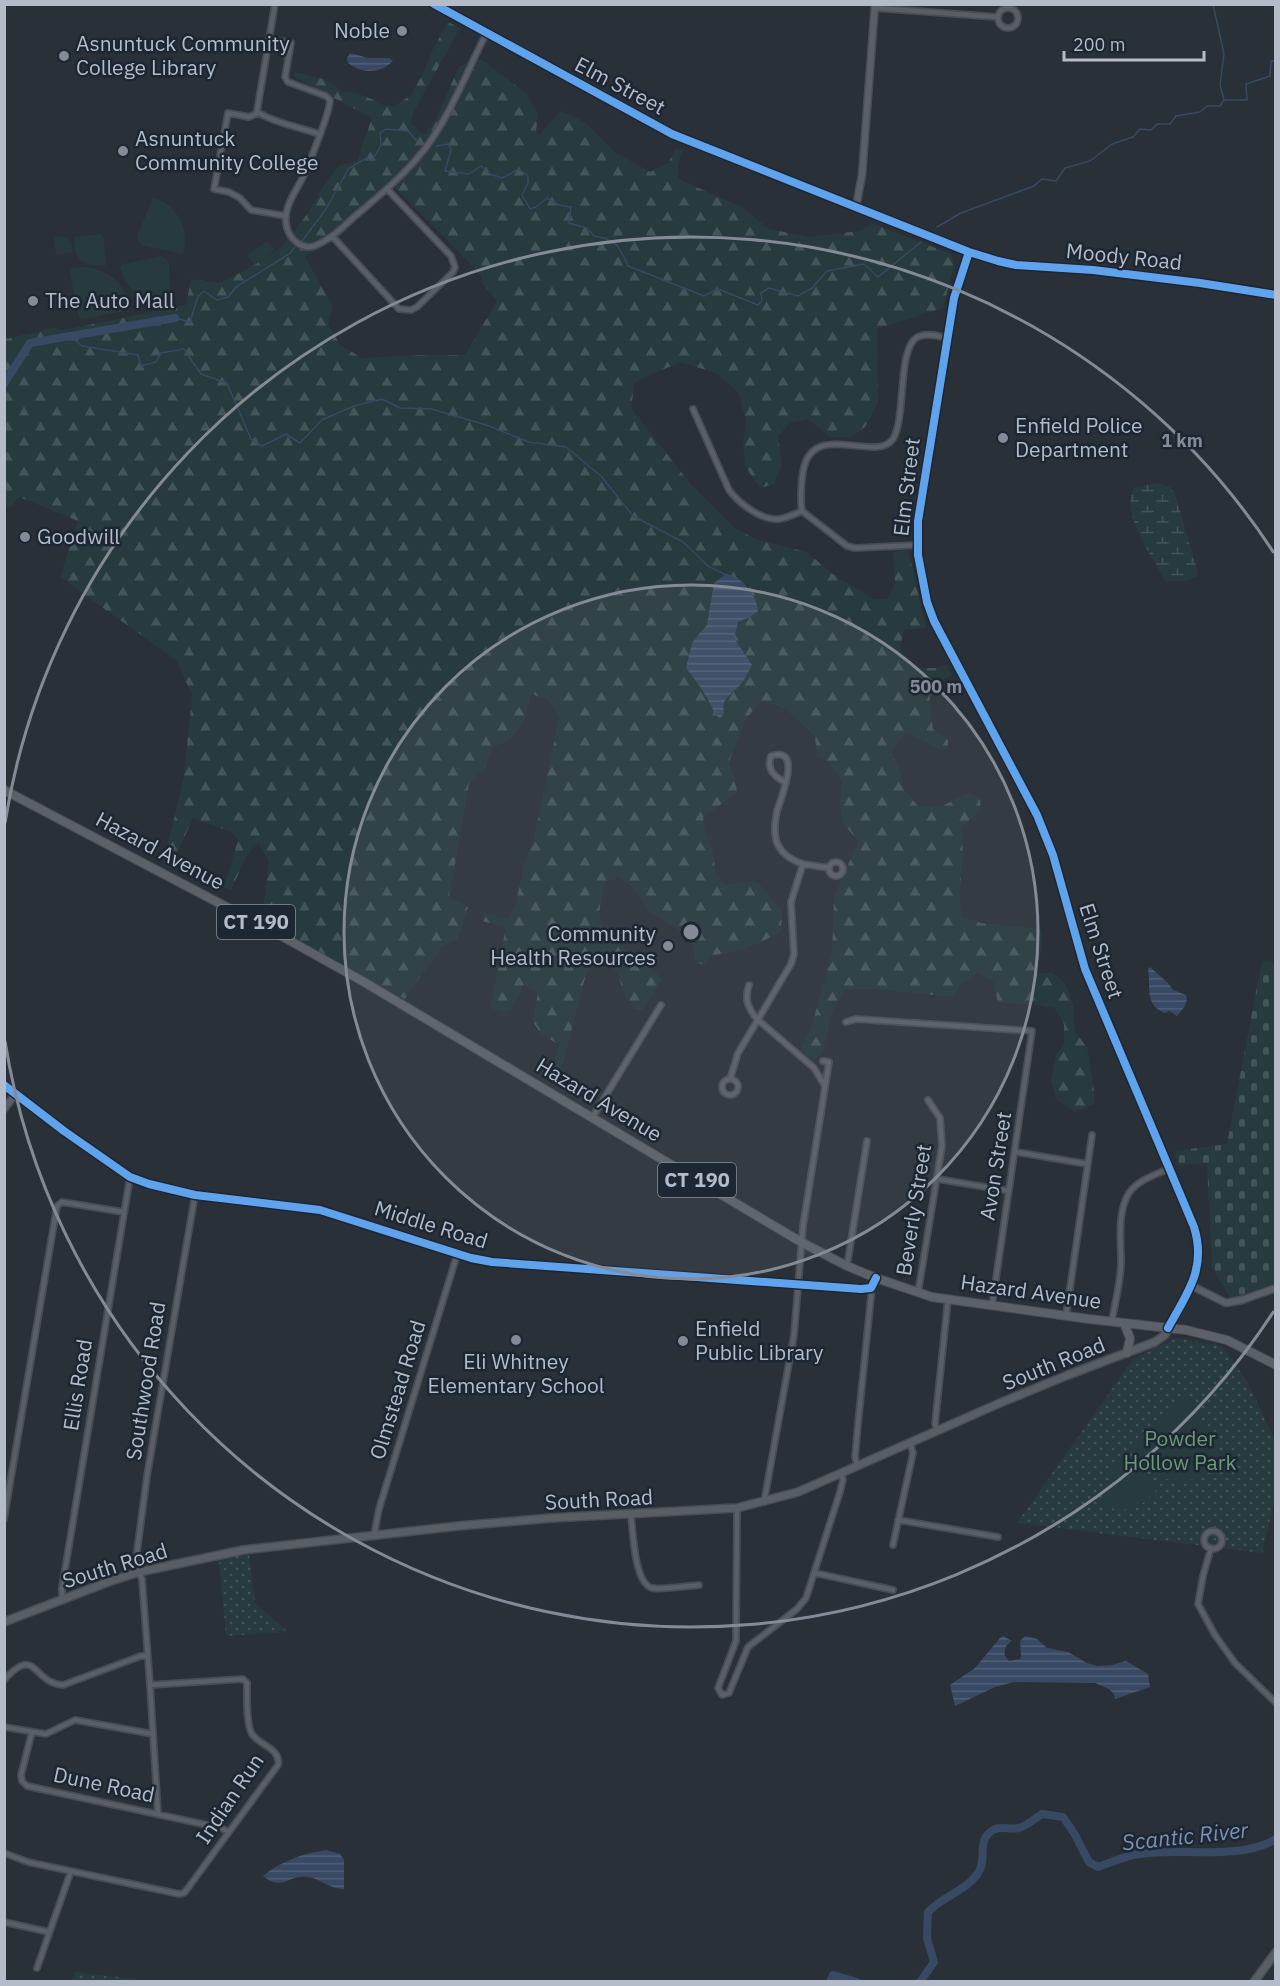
<svg xmlns="http://www.w3.org/2000/svg" width="1280" height="1986" viewBox="0 0 1280 1986" font-family="'IBM Plex Sans',sans-serif">
  <defs>
    <pattern id="grass-dots" width="8" height="8" patternUnits="userSpaceOnUse" patternTransform="scale(1.5)"><rect width="8" height="8" fill="#273a3e"/><path d="M2 2h.1M6 6h.1" fill="none" stroke="#445559" stroke-width="1.8" stroke-linecap="round"/></pattern>
    <pattern id="forest-firs" width="22" height="20" patternUnits="userSpaceOnUse" patternTransform="scale(1.5)"><rect width="22" height="20" fill="#273a3e"/><path d="M5 1l3.5 6h-7zM16 11l3.5 6h-7z" fill="#445559"/></pattern>
    <pattern id="wetland-marsh" width="20" height="14" patternUnits="userSpaceOnUse" patternTransform="scale(1.5)"><rect width="20" height="14" fill="#273a3e"/><path d="M1 5h8M5 5V1M11 12h8M15 12V8" fill="none" stroke="#445559"/></pattern>
    <pattern id="cemetery-stones" width="16" height="16" patternUnits="userSpaceOnUse" patternTransform="scale(1.5)"><rect width="16" height="16" fill="#273a3e"/><path d="M2 7V4a2 2 0 0 1 4 0v3zM10 15v-3a2 2 0 0 1 4 0v3z" fill="#445559"/></pattern>
    <pattern id="water-rules" width="6" height="5" patternUnits="userSpaceOnUse" patternTransform="scale(1.5)"><rect width="6" height="5" fill="#384963"/><path d="M0 2.5h6" fill="none" stroke="#526178"/></pattern>
  </defs>
  <rect width="100%" height="100%" fill="#2a3038"/>
  <path fill="url(#grass-dots)" d="M1176 1338 1222 1346 1248 1383 1275 1441V1498L1262 1553 1017 1523 1134 1358Z
    M248 1545 255 1603 288 1632 226 1636 218 1550Z
    M76 1972 150 1981H71Z"/>
  <path fill="url(#forest-firs)" fill-rule="evenodd" d="M448 22 460 28 414 111 411 123 420 132 426 134C442 114 447 89 460 66L481 59 527 94 538 115 536 131 540 135 550 122 562 111 586 123 616 153 650 172 668 163 676 148 682 150 678 165V177L685 182 742 207 769 229 809 237 860 231 871 223 951 254 954 264 943 308 877 329 878 403 865 427 850 437H830L808 419 790 423 778 436 782 465 774 484 760 488 745 466 743 442 746 421 738 392 716 373 680 362 635 382 631 408 692 486 735 528 755 539 807 552 831 573 874 599H888L895 583 893 552 908 550 926 627 904 630 900 649 916 668H935L947 665 951 675C923 690 929 701 933 729L948 740V747L943 751 909 733 902 736 891 752 899 769 905 791 918 806H942L970 792 980 800 981 809 961 828C966 857 957 887 961 917L981 923 1041 929C1045 945 1038 958 1038 974L1052 972 1065 983 1073 1005 1075 1032 1087 1047 1094 1090V1104L1075 1112 1056 1099 1051 1080 1056 1055 1064 1043V1024L1055 1008 1033 1004 998 1003 993 981 977 973 959 987 953 997 877 989H845L832 1012 822 1054 812 1059 800 1050 811 1029 832 953 834 898 858 841 842 822 840 801 842 782 829 762 817 757 815 736 785 708 761 701 746 719 729 762 736 784 737 793 703 817 705 832 713 852 716 876 726 885 755 881 765 890 782 912 781 932C756 945 739 952 712 955L704 965 695 962 693 942 677 928 650 912 635 889 619 877 605 883C604 892 598 907 600 916 605 943 644 959 662 979L642 1010 635 1009C632 1005 628 1001 626 997 615 974 623 966 593 960L586 974 560 1074 553 1081 549 1079 560 1045 542 1035 533 1022 538 992 523 985 511 1010 502 1012 491 1008C494 980 503 955 505 927L482 921 483 913 508 919 516 903 524 864 534 839 559 718 549 700 531 694C525 721 521 737 493 747L486 767 469 783 449 898 468 907 457 940 442 946 405 999 262 920 269 860 258 843 246 857 231 890 224 887 238 840 232 832 193 818 170 869 163 865 184 777 192 695 176 660 60 577 78 521 19 497 10 508 5 506V339L54 328 64 330 186 305 191 279 219 283 242 272 281 248 308 213 327 180 340 165 357 161 372 118 296 78 294 72 323 79 343 91 356 93 374 100 379 104 393 107 411 95 424 72 432 51ZM395 187 481 275 483 284 497 301 465 355H416L362 358 340 345 328 324 333 306 305 257 342 234Z"/>
  <path fill="url(#wetland-marsh)" d="M1157 483 1170 487 1175 494 1198 572 1197 577 1184 581H1165C1153 557 1123 518 1132 491L1135 487Z"/>
  <path fill="url(#cemetery-stones)" d="M1262 961 1275 963V1283L1231 1299 1212 1268 1207 1163 1178 1165 1175 1151 1227 1144Z"/>
  <path fill="#273a3e" d="M153 197C177 206 191 228 183 254L141 245 137 237Z
    M101 234 104 239 106 266C81 265 75 264 74 237Z
    M54 236C65 235 72 240 73 252L56 255Z
    M267 240 275 250 255 265 247 256Z
    M162 256 169 262 170 304C144 307 125 290 120 265Z
    M82 267C108 268 127 284 130 310L83 319 79 317 69 269Z
    M1183 1398 1192 1401 1227 1462C1182 1492 1161 1487 1128 1446Z
    M1126 1462 1160 1485C1144 1508 1125 1517 1099 1503L1116 1464Z"/>
  <path fill="url(#water-rules)" d="M350 53 368 58H389L393 61C380 74 362 74 348 63L347 58Z
    M726 574C743 578 756 593 758 611L750 617 738 622 734 638 752 665C748 672 745 680 739 686 731 696 721 697 724 713L720 718 715 715C710 699 697 682 686 668L692 643 707 625 714 583Z
    M1150 967 1168 983 1173 990 1186 995C1189 1003 1182 1010 1177 1016L1169 1011 1165 1013C1144 1005 1151 986 1148 969Z
    M1003 1636 1012 1641C1006 1644 1004 1649 1005 1656L1009 1661 1020 1659 1021 1656 1020 1641 1025 1636 1037 1639 1047 1648 1068 1652 1087 1663 1097 1666 1112 1665 1126 1661 1148 1674 1150 1687 1115 1699 1114 1694 1109 1689 1095 1683 1014 1682 995 1687 955 1706 950 1685 975 1668 1000 1638Z
    M326 1850 340 1854 344 1860V1889C331 1890 320 1878 307 1877 287 1875 283 1892 263 1876 279 1862 304 1853 326 1850Z"/>
  <g fill="none" stroke-linecap="round" stroke-linejoin="round">
    <path stroke="#384963" stroke-width="1.5" d="M1213 4 1224 54 1220 85 1224 100
      M436 146 449 144 451 150 445 171 469 174 481 166 490 174 502 178 519 169 528 176V183L522 195 530 209 536 207 547 198 559 205 571 207 569 223 587 228 594 236C616 239 620 247 628 266L704 296 718 289 758 305 762 300 761 293 769 288 798 296 812 288 827 271 864 264 878 277 921 242
      M937 227 961 213 1034 186 1042 179 1056 181 1065 168 1090 161 1112 144 1133 137 1140 129 1151 130 1157 124H1170L1176 116 1200 112 1207 106H1220L1224 100H1247L1246 84 1270 76 1271 61H1276
      M302 241 326 209 349 168 367 158 372 161 381 145 380 133 386 129 408 131 417 141
      M175 318 190 322 198 296 204 291 217 300 228 297 236 287 289 254 295 247
      M69 335 82 346 138 355 141 366 156 362 161 353 184 349 201 374 227 383 251 439 262 446 286 434 300 443 322 420 354 406 382 399 400 408 432 409 486 425 529 442 566 447 601 476 633 516 683 542 708 566 726 575"/>
    <path stroke="#384963" stroke-width="8" d="M4 384 30 343 175 318
      M830 1982 833 1975 857 1982
      M920 1982 934 1962 927 1938 928 1912C943 1896 966 1891 978 1873 987 1861 978 1845 988 1834 998 1824 1007 1830 1019 1828 1026 1826 1036 1818 1042 1814L1063 1817 1074 1833 1089 1862 1098 1867C1109 1863 1121 1858 1133 1855 1176 1846 1237 1862 1276 1839"/>
    <defs>
      <path id="minor" d="M275 4 257 111C267 121 303 128 319 134
        M998 18a10 10 0 1 1 20 0a10 10 0 1 1-20 0Z
        M875 8 997 17
        M269 39 291 43 285 77 288 82 326 96 330 100C330 113 311 158 305 173 298 189 281 208 287 228 290 239 302 250 314 246 329 241 343 227 354 217 386 190 418 164 439 128 457 99 470 65 486 34
        M258 113 249 117 228 113 214 189 229 192 240 198 251 210 286 216
        M332 236 399 309 411 310 417 307 453 272 455 267 451 256 387 189
        M693 409 729 490C739 503 761 521 779 519 787 518 795 514 802 511
        M918 545 855 548 847 546 802 511C800 500 801 490 802 479 807 414 875 465 893 439 907 417 896 343 920 336 929 333 939 336 947 338
        M829 869a7 7 0 1 1 14 0a7 7 0 1 1-14 0Z
        M803 864 829 868
        M749 985C744 999 748 1008 757 1019L814 1068 825 1086
        M846 1022 856 1019 1032 1031 992 1306
        M730 1079 738 1053 791 964 794 954 791 902 803 864C791 860 780 853 776 840 774 831 775 820 777 811 780 800 804 745 771 756 766 770 775 777 786 783
        M722 1087a8 8 0 1 1 16 0a8 8 0 1 1-16 0Z
        M592 1118 661 1005
        M1016 1152 1087 1164
        M938 1179 1009 1191
        M847 1266 867 1141
        M918 1293 942 1146 940 1118 928 1100
        M1066 1316 1092 1135
        M1112 1321C1115 1302 1121 1281 1121 1262 1121 1241 1117 1212 1129 1193 1138 1180 1155 1175 1168 1169
        M937 1430 935 1424 948 1299
        M857 1465 855 1457 858 1424 872 1287
        M764 1502 794 1335 803 1226 829 1062 823 1061
        M737 1508 736 1641 718 1688 722 1695 729 1693 748 1647 797 1609 806 1598 840 1492 843 1480 841 1473
        M631 1515C633 1531 634 1583 652 1588 662 1590 688 1586 699 1585
        M4 1519 57 1206 62 1202 123 1212
        M898 1520 998 1537
        M1204 1540a9 9 0 1 1 18 0a9 9 0 1 1-18 0Z
        M374 1535 379 1509 457 1255
        M893 1545 913 1453 910 1442
        M1211 1548 1203 1576 1198 1604 1215 1635 1235 1663 1276 1703
        M815 1573 893 1590
        M62 1600V1588L130 1177
        M4 1680C37 1644 32 1683 63 1685L141 1656H147
        M4 1727 46 1734 75 1720 153 1734
        M32 1732 21 1775 22 1781 27 1786 221 1828 229 1832
        M158 1814 150 1685 142 1579 135 1567 147 1476 195 1195
        M4 1853 28 1862 179 1894 184 1893 188 1888 278 1765C281 1748 260 1746 252 1734 246 1725 247 1695 247 1683L243 1679 150 1685
        M4 1922 49 1932
        M37 1968 71 1871"/>
      <path id="tertiary" d="M434 4 672 134 969 252 998 261 1016 265 1093 270 1200 283 1276 295
        M856 207 862 175 875 4
        M969 252 954 298 918 521V555L927 602 934 621 1037 815 1053 855 1085 969 1194 1227C1207 1269 1187 1293 1168 1328
        M4 1085 64 1131 130 1177 149 1184 195 1195 320 1210 471 1258 492 1262 861 1289 871 1288 876 1278
        M4 1109 15 1095
        M1192 1286 1226 1303 1242 1300 1276 1288"/>
      <path id="secondary" d="M4 1622 108 1582 139 1572 243 1550 458 1526 551 1518 737 1508 798 1492 1000 1403 1068 1375 1155 1342 1165 1335 1168 1328
        M1254 1982 1276 1952"/>
      <path id="primary" d="M4 790 276 933 364 982 801 1242 847 1266 876 1278 932 1297 1089 1319 1186 1330 1227 1340 1276 1365
        M1124 1323 1130 1338 1127 1353"/>
    </defs>
    <use href="#minor" stroke="#484c53" stroke-width="8"/>
    <use href="#tertiary" stroke="#484c53" stroke-width="9"/>
    <use href="#secondary" stroke="#484c53" stroke-width="10"/>
    <use href="#primary" stroke="#484c55" stroke-width="10"/>
    <use href="#minor" stroke="#5a5e66" stroke-width="4.5"/>
    <use href="#tertiary" stroke="#5a5e66" stroke-width="6"/>
    <use href="#secondary" stroke="#595d64" stroke-width="7"/>
    <use href="#primary" stroke="#5c6168" stroke-width="8"/>
    <defs>
      <path id="cycleway" d="M434 4 672 134 969 252 998 261 1016 265 1093 270 1200 283 1276 295
        M969 252 954 298 918 521V555L927 602 934 621 1037 815 1053 855 1085 969 1194 1227C1207 1269 1187 1293 1168 1328
        M4 1085 64 1131 130 1177 149 1184 195 1195 320 1210 471 1258 492 1262 861 1289 871 1288 876 1278"/>
    </defs>
    <use href="#cycleway" stroke="#1d2633" stroke-width="11"/>
    <use href="#cycleway" stroke="#60a3ed" stroke-width="8"/>
  </g>
  <circle cx="691" cy="932" r="347" fill="#848b96" fill-opacity=".12"/>
  <g fill="none" stroke="#848b96" stroke-width="3">
    <circle cx="691" cy="932" r="347"/>
    <path d="M1274 1311A695 695 0 0 1 5 1041M5 823A695 695 0 0 1 1274 553"/>
  </g>
  <g fill="#848b96" stroke="#1d2633" stroke-width="2">
    <circle cx="402" cy="31" r="6"/>
    <circle cx="64" cy="56" r="6"/>
    <circle cx="123" cy="151" r="6"/>
    <circle cx="33" cy="301" r="6"/>
    <circle cx="1003" cy="438" r="6"/>
    <circle cx="25" cy="537" r="6"/>
    <circle cx="668" cy="946" r="6"/>
    <circle cx="516" cy="1340" r="6"/>
    <circle cx="683" cy="1341" r="6"/>
  </g>
  <g text-anchor="middle" stroke-width="5" stroke-linejoin="round" paint-order="stroke">
    <g fill="#1d2633" stroke="#878f9c" stroke-width="1.5">
      <rect x="217" y="905" width="78" height="34" rx="4.5"/>
      <rect x="658" y="1163" width="78" height="34" rx="4.5"/>
    </g>
    <g font-size="20" font-weight="bold" fill="#b4bcc9">
      <text x="256" y="929">CT 190</text>
      <text x="697" y="1187">CT 190</text>
    </g>
    <g font-size="21" fill="#b4bcc9" stroke="#1d2633" text-anchor="start">
      <text x="390" y="38" text-anchor="end">Noble</text>
      <text x="76" y="51">Asnuntuck Community<tspan x="76" dy="24">College Library</tspan></text>
      <text x="135" y="146">Asnuntuck<tspan x="135" dy="24">Community College</tspan></text>
      <text x="45" y="308">The Auto Mall</text>
      <text x="1015" y="433">Enfield Police<tspan x="1015" dy="24">Department</tspan></text>
      <text x="37" y="544">Goodwill</text>
      <text x="656" y="941" text-anchor="end">Community<tspan x="656" dy="24">Health Resources</tspan></text>
      <text x="695" y="1336">Enfield<tspan x="695" dy="24">Public Library</tspan></text>
      <text x="516" y="1369" text-anchor="middle">Eli Whitney<tspan x="516" dy="24">Elementary School</tspan></text>
    </g>
    <g font-size="21" fill="#b4bcc9" stroke="#1d2633">
      <text transform="translate(620 86) rotate(28)" y="7">Elm Street</text>
      <text transform="translate(1124 257) rotate(6)" y="7">Moody Road</text>
      <text transform="translate(907 487) rotate(-83)" y="7">Elm Street</text>
      <text transform="translate(160 851) rotate(28)" y="7">Hazard Avenue</text>
      <text transform="translate(1101 951) rotate(72)" y="7">Elm Street</text>
      <text transform="translate(599 1100) rotate(31)" y="7">Hazard Avenue</text>
      <text transform="translate(996 1166) rotate(-81)" y="7">Avon Street</text>
      <text transform="translate(914 1210) rotate(-81)" y="7">Beverly Street</text>
      <text transform="translate(431 1225) rotate(17)" y="7">Middle Road</text>
      <text transform="translate(1031 1292) rotate(8)" y="7">Hazard Avenue</text>
      <text transform="translate(1054 1364) rotate(-22)" y="7">South Road</text>
      <text transform="translate(146 1381) rotate(-81)" y="7">Southwood Road</text>
      <text transform="translate(78 1385) rotate(-81)" y="7">Ellis Road</text>
      <text transform="translate(398 1390) rotate(-73)" y="7">Olmstead Road</text>
      <text transform="translate(599 1500) rotate(-3)" y="7">South Road</text>
      <text transform="translate(115 1566) rotate(-17)" y="7">South Road</text>
      <text transform="translate(104 1785) rotate(12)" y="7">Dune Road</text>
      <text transform="translate(230 1799) rotate(-56)" y="7">Indian Run</text>
    </g>
    <g font-size="21" fill="#6b9a76" stroke="#1d2633">
      <text x="1180" y="1446">Powder<tspan x="1180" dy="24">Hollow Park</tspan></text>
    </g>
    <g font-size="22" font-style="italic" fill="#7c92b1" stroke="#1d2633">
      <text transform="translate(1185 1836) rotate(-6)" y="8">Scantic River</text>
    </g>
  </g>
  <circle cx="691" cy="932" r="9" fill="#848b96" stroke="#1d2633" stroke-width="3"/>
  <g font-size="18" text-anchor="middle" font-weight="bold" fill="#848b96" stroke="#1d2633" stroke-width="5" stroke-linejoin="round" paint-order="stroke">
    <text x="1182" y="447">1 km</text>
    <text x="936" y="693">500 m</text>
  </g>
  <rect width="1280" height="1986" fill="none" stroke="#b4bcc9" stroke-width="12"/>
  <path d="M1064 51v9h140v-9" fill="none" stroke="#b4bcc9" stroke-width="3"/>
  <text x="1073" y="51" font-size="18" fill="#b4bcc9" stroke="#1d2633" stroke-width="4.5" paint-order="stroke">200 m</text>
</svg>
